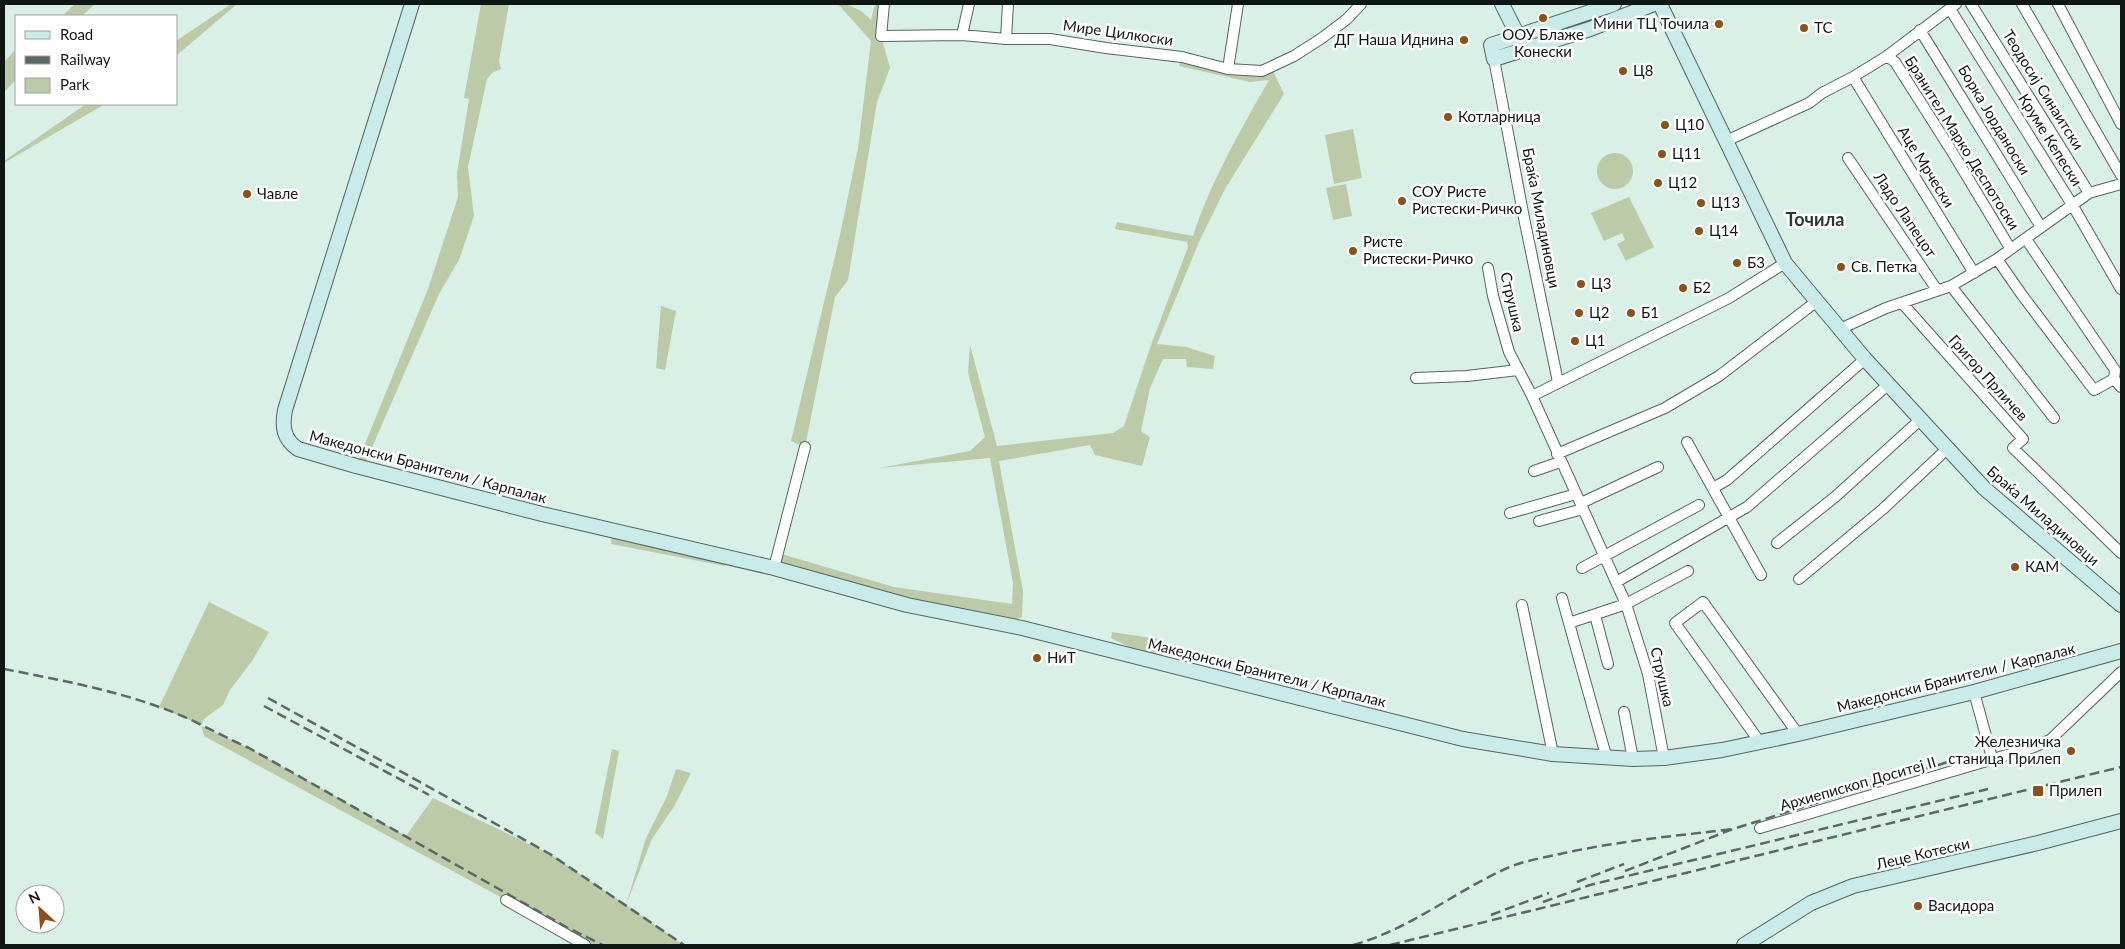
<svg xmlns="http://www.w3.org/2000/svg" width="2125" height="949" viewBox="0 0 2125 949" font-family="Lato,sans-serif">
  <rect width="100%" height="100%" fill="#d9f0e7"/>
  <path fill="#bdcaa8" d="M75 4H95L82 16H62Z
    M231 4H237L176 56V41Z
    M481 4H509L499 61 501 69 492 73 487 79 468 167 474 216 459 260 439 294 363 468 356 466 428 289 458 197 457 173 469 99 464 98Z
    M838 4C851 4 862 10 871 20L875 4H884L881 36 890 68 877 102 848 280 835 297 805 447 791 441 840 235 858 148 871 41Z
    M16 49V80L4 92V62Z
    M1182 57 1228 69 1271 67 1284 94 1225 189 1199 242 1157 344 1186 347 1215 356 1213 369 1187 367 1186 359H1163L1150 388 1141 431 1150 437 1142 466 1095 455 1090 445 999 461 1023 591 1022 617 1006 624 774 568 778 553 894 587 1012 604 1013 583 990 458 879 468 970 451 985 437 968 373 970 345 997 446 1113 433 1124 426 1151 345 1188 247 1187 242 1115 229 1117 222 1193 236C1211 181 1240 131 1269 80L1250 82 1179 66Z
    M86 104H105L4 163V161Z
    M1353 129 1362 178 1334 184 1325 135Z
    M1597 171a18 18 0 1 1 36 0a18 18 0 1 1-36 0Z
    M1346 184 1352 216 1333 220 1326 188Z
    M1629 197 1654 247 1626 261 1617 244 1625 240 1622 233 1604 241 1591 213Z
    M661 306 676 311 665 370 656 368Z
    M612 531 724 557 725 566 611 544Z
    M209 602 269 632 252 661 230 690 223 705 204 719 201 726 249 748 406 836 433 798 550 854 626 905 646 838 667 796 676 769 691 773 675 805 652 839 626 905 684 945H585L506 900 204 736 201 725 159 707Z
    M1112 632 1165 640 1161 663 1111 638Z
    M612 749 619 751 603 839 595 833Z"/>
  <g fill="none" stroke-linecap="round" stroke-linejoin="round">
    <defs>
      <path id="street" d="M884 4 881 36 962 35 1006 39H1050L1106 48 1182 57 1228 69 1262 71 1294 56 1322 38 1347 19 1361 4
        M1971 4 2089 193
        M2022 4 2121 175
        M2058 4 2121 124
        M1950 9 2073 206 2121 289
        M1920 30 2041 227
        M962 35 969 4
        M1006 39 1008 4
        M1887 56 1895 62 1951 150 2010 248
        M1494 59 1524 218 1558 382
        M1228 69 1238 4
        M1853 77 1974 273
        M1726 141 1809 103 1822 93 1853 77 1887 56 1956 4
        M1848 158 1937 290
        M2026 239 2115 370 2114 379 2121 387
        M1997 259 2022 295 2094 390 2114 379
        M1488 268 1493 296 1509 352 1532 396 1626 604 1648 674 1664 758
        M1951 286 2054 418
        M1902 303 2023 439 2013 448 2121 553
        M1840 329 1886 308 1951 286 1997 259 2089 193 2121 184
        M1416 378 1467 376 1518 370
        M1532 396 1729 298 1785 263
        M1687 442 1761 575
        M1557 454 1665 408 1719 376 1817 301
        M1534 471 1560 462
        M1713 488 1727 480 1865 359
        M1581 503 1658 467
        M1510 513 1576 494
        M1539 521 1583 509
        M1777 543 1835 497 1921 419
        M774 568 805 447
        M1582 568 1699 505
        M1799 579 1883 509 1947 449
        M1618 581 1747 507 1889 384
        M1562 598 1607 759
        M1522 605 1553 754
        M1595 615 1608 664
        M1569 623 1626 604 1688 571
        M1974 692 1992 758
        M1624 712 1633 759
        M1759 741 1675 623 1703 602 1798 734
        M1760 828 2034 747 2050 740 2121 672
        M506 900 585 945"/>
      <path id="secondary" d="M412 4 285 410C282 426 283 439 298 449L356 466 542 514 774 568 907 605 1022 628 1463 739 1553 754 1633 759 1664 758 1722 750 1798 734 1974 692 2121 651
        M1502 4 1521 42
        M1614 4 1491 45 1494 59 1590 29 1654 4
        M1660 4 1785 263 1865 359 1984 488 2121 605
        M1744 945 1811 903 1853 886 2038 843 2121 821"/>
    </defs>
    <use href="#street" stroke="#53665f" stroke-width="12"/>
    <use href="#secondary" stroke="#53665f" stroke-width="16"/>
    <use href="#street" stroke="#fff" stroke-width="10"/>
    <use href="#secondary" stroke="#c9ebea" stroke-width="14"/>
    <path stroke="#5b6964" stroke-width="2.5" stroke-dasharray="10 5" stroke-linecap="butt" d="M4 669C55 679 110 689 159 707 190 717 219 735 249 748L568 928 603 945
      M268 698 550 854 684 945
      M264 706 429 795
      M1625 871 1733 829 1954 760
      M1577 882 1624 864
      M1543 902 1590 885 1988 789
      M1491 915 1549 893
      M1353 945C1408 930 1453 893 1505 869 1522 861 1542 858 1560 854 1617 841 1675 836 1733 829
      M1390 945 2121 767"/>
  </g>
  <g fill="#8f5015" stroke="#fff" stroke-width="2">
    <circle cx="1543" cy="18" r="5"/>
    <circle cx="1719" cy="24" r="5"/>
    <circle cx="1804" cy="28" r="5"/>
    <circle cx="1464" cy="40" r="5"/>
    <circle cx="1623" cy="71" r="5"/>
    <circle cx="1448" cy="117" r="5"/>
    <circle cx="1665" cy="125" r="5"/>
    <circle cx="1662" cy="154" r="5"/>
    <circle cx="1658" cy="183" r="5"/>
    <circle cx="247" cy="194" r="5"/>
    <circle cx="1402" cy="201" r="5"/>
    <circle cx="1701" cy="203" r="5"/>
    <circle cx="1699" cy="231" r="5"/>
    <circle cx="1353" cy="251" r="5"/>
    <circle cx="1737" cy="263" r="5"/>
    <circle cx="1841" cy="267" r="5"/>
    <circle cx="1581" cy="284" r="5"/>
    <circle cx="1683" cy="288" r="5"/>
    <circle cx="1579" cy="313" r="5"/>
    <circle cx="1631" cy="313" r="5"/>
    <circle cx="1575" cy="341" r="5"/>
    <circle cx="2015" cy="567" r="5"/>
    <circle cx="1037" cy="658" r="5"/>
    <circle cx="2071" cy="751" r="5"/>
    <rect x="2032" y="785" width="12" height="12" rx="2.5"/>
    <circle cx="1918" cy="906" r="5"/>
  </g>
  <g text-anchor="middle" stroke-width="5" stroke-linejoin="round" paint-order="stroke">
    <g font-size="15" fill="#0f1714" stroke="#fff" text-anchor="start">
      <text x="1709" y="29" text-anchor="end">Мини ТЦ Точила</text>
      <text x="1814" y="33">ТС</text>
      <text x="1543" y="40" text-anchor="middle">ООУ Блаже<tspan x="1543" dy="17">Конески</tspan></text>
      <text x="1454" y="45" text-anchor="end">ДГ Наша Иднина</text>
      <text x="1633" y="76">Ц8</text>
      <text x="1458" y="122">Котларница</text>
      <text x="1675" y="130">Ц10</text>
      <text x="1672" y="159">Ц11</text>
      <text x="1668" y="188">Ц12</text>
      <text x="1412" y="197">СОУ Ристе<tspan x="1412" dy="17">Ристески-Ричко</tspan></text>
      <text x="257" y="199">Чавле</text>
      <text x="1711" y="208">Ц13</text>
      <text x="1709" y="236">Ц14</text>
      <text x="1363" y="247">Ристе<tspan x="1363" dy="17">Ристески-Ричко</tspan></text>
      <text x="1747" y="268">Б3</text>
      <text x="1851" y="272">Св. Петка</text>
      <text x="1591" y="289">Ц3</text>
      <text x="1693" y="293">Б2</text>
      <text x="1589" y="318">Ц2</text>
      <text x="1641" y="318">Б1</text>
      <text x="1585" y="346">Ц1</text>
      <text x="2025" y="572">КАМ</text>
      <text x="1047" y="663">НиТ</text>
      <text x="2061" y="747" text-anchor="end">Железничка<tspan x="2061" dy="17">станица Прилеп</tspan></text>
      <text x="2049" y="796">Прилеп</text>
      <text x="1928" y="911">Васидора</text>
    </g>
    <g font-size="15" fill="#0f1714" stroke="#fff">
      <text transform="translate(1118 33) rotate(8)" y="5">Мире Цилкоски</text>
      <text transform="translate(2043 90) rotate(58)" y="5">Теодосиј Синаитски</text>
      <text transform="translate(1994 120) rotate(59)" y="5">Борка Јорданоски</text>
      <text transform="translate(2050 140) rotate(58)" y="5">Круме Кепески</text>
      <text transform="translate(1962 143) rotate(58)" y="5">Бранител Марко Деспотоски</text>
      <text transform="translate(1926 167) rotate(58)" y="5">Аце Мрчески</text>
      <text transform="translate(1905 215) rotate(56)" y="5">Ладо Лапецот</text>
      <text transform="translate(1541 218) rotate(79)" y="5">Браќа Миладиновци</text>
      <text transform="translate(1512 302) rotate(77)" y="5">Струшка</text>
      <text transform="translate(1988 378) rotate(48)" y="5">Григор Прличев</text>
      <text transform="translate(428 467) rotate(15)" y="5">Македонски Бранители / Карпалак</text>
      <text transform="translate(2043 516) rotate(41)" y="5">Браќа Миладиновци</text>
      <text transform="translate(1267 673) rotate(14)" y="5">Македонски Бранители / Карпалак</text>
      <text transform="translate(1662 677) rotate(77)" y="5">Струшка</text>
      <text transform="translate(1956 678) rotate(-14)" y="5">Македонски Бранители / Карпалак</text>
      <text transform="translate(1858 784) rotate(-16)" y="5">Архиепископ Доситеј II</text>
      <text transform="translate(1923 854) rotate(-13)" y="5">Леце Котески</text>
    </g>
    <g font-size="18" font-weight="bold" fill="#273932" stroke="#fff">
      <text x="1815" y="226">Точила</text>
    </g>
  </g>
  <rect width="2125" height="949" fill="none" stroke="#0f1714" stroke-width="10"/>
  <rect x="15" y="15" width="162" height="90" fill="#ffffff" stroke="#9fa2a1"/>
  <rect x="25" y="31" width="25" height="8" fill="#c9ebea" stroke="#9fa2a1"/>
  <text x="60" y="40" font-size="15" fill="#0f1714">Road</text>
  <rect x="25" y="56" width="25" height="8" fill="#5b6964" stroke="#9fa2a1"/>
  <text x="60" y="65" font-size="15" fill="#0f1714">Railway</text>
  <rect x="25" y="78" width="25" height="15" fill="#bdcaa8" stroke="#9fa2a1"/>
  <text x="60" y="90" font-size="15" fill="#0f1714">Park</text>
  <g transform="translate(40 909) rotate(334)"><circle r="24" fill="#ffffff" stroke="#9fa2a1"/>
  <path d="M0-4L9 19L0 12L-9 19Z" fill="#8f5015"/>
  <text y="-8" font-size="14" font-weight="bold" text-anchor="middle" fill="#0f1714">N</text>
  </g>
</svg>
